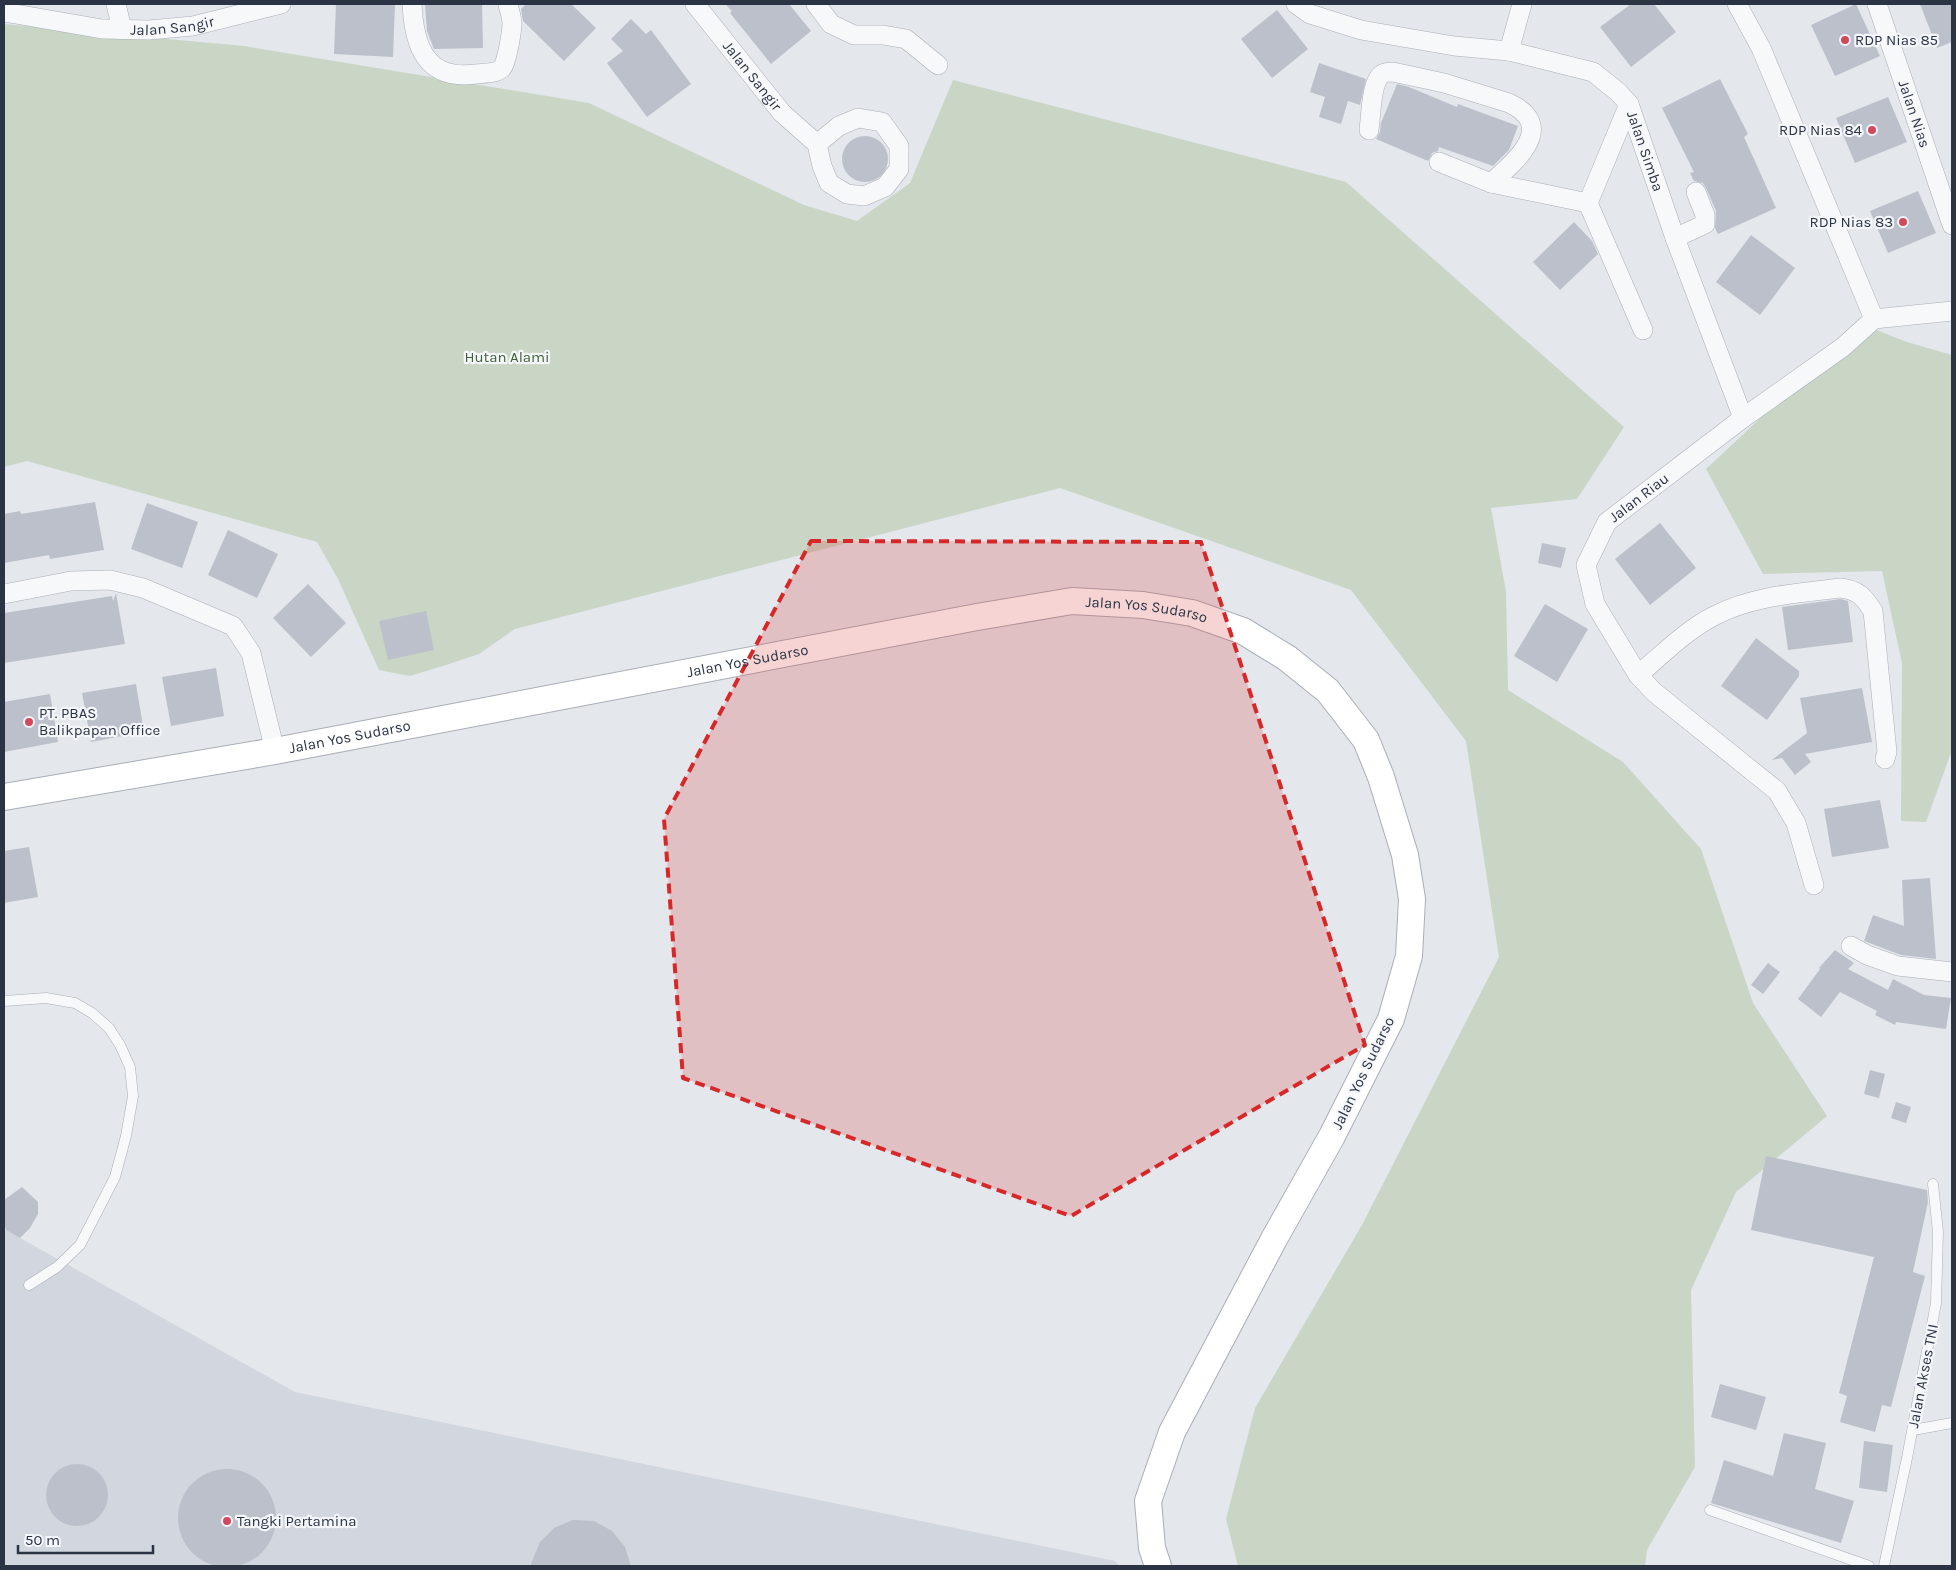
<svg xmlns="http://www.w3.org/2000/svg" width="1956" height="1570" viewBox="0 0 1956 1570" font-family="Karla,sans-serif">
  <rect width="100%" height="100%" fill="#e4e7ec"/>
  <path fill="#d2d6de" d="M4 1229 295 1392 1115 1561 1120 1566H4Z"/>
  <path fill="#c9d6c5" d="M4 24 244 46 589 103 804 205 857 221 910 183 953 80 1346 182 1624 427 1577 499 1491 508 1506 592 1508 690 1623 762 1701 849 1753 1003 1827 1116 1736 1192 1691 1290 1695 1467 1647 1550 1645 1566H1238L1226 1519 1255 1408 1362 1225 1499 957 1466 741 1351 590 1060 488 515 629 479 654 446 665 410 676 379 670 338 579 317 542 27 461 4 467Z
    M1861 324 1907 342 1952 355V750L1926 822 1901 821 1902 663 1882 571 1763 574 1706 469Z"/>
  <path fill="#bbc0ca" d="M336 4H395L393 57 334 54Z
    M425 4H482L483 48 434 49 427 31Z
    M526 4H571L596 28 564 61 523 21 521 9Z
    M725 4H789L811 31 771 64 730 13 732 11Z
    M1631 4H1654L1676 32 1631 67 1600 27Z
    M1856 4 1880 56 1835 76 1811 25Z
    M1920 4H1952V42L1937 48Z
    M1277 10 1308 49 1272 78 1241 39Z
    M631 19 646 34 651 30 691 84 647 117 607 63 623 51 611 39Z
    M1319 63 1366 79 1360 105 1348 101 1341 124 1319 117 1325 97 1310 92Z
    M1720 79 1748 134 1744 137 1776 208 1718 234 1715 228 1716 211 1706 188 1703 183 1694 181 1690 173 1694 172 1662 108Z
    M1397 84 1409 87 1457 107 1458 104 1518 126 1509 150 1493 166 1439 147 1438 151 1432 153 1428 161 1376 139 1380 132 1381 123Z
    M1888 97 1907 142 1855 163 1836 118Z
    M842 159a23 23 0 1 1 46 0a23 23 0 1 1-46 0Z
    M1918 191 1936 233 1888 253 1870 211Z
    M1574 222 1592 241 1598 254 1560 290 1533 262Z
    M1751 235 1795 268 1760 315 1716 282Z
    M95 502 104 550 50 559 49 555 4 563V514L20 511 21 514Z
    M147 503 198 522 182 568 131 549Z
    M1660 523 1696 568 1650 605 1615 559Z
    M228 530 278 554 257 598 208 575Z
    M1542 543 1566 548 1561 568 1538 563Z
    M308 584 346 623 311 657 273 618Z
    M116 593 125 644 4 663V613L112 596 113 601Z
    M1841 599 1848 601 1853 642 1788 650 1782 607Z
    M1545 604 1588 629 1557 682 1514 656Z
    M426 611 434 650 388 660 379 621Z
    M1756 638 1799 671V676L1767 720 1721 686Z
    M216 668 224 716 171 726 162 677Z
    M136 684 144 732 91 742 82 693Z
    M1862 688 1872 742 1805 754 1811 762 1795 775 1782 758 1772 760 1807 733 1800 698Z
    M50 694 58 742 4 752V702Z
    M1880 800 1889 848 1832 857 1824 809Z
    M29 847 38 897 4 903V851Z
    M1930 878 1936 959 1901 955 1864 941 1873 915 1904 926 1902 880Z
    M1835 950 1854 963 1848 969 1888 990 1893 979 1924 995 1951 998 1946 1029 1896 1022 1895 1025 1875 1015 1877 1011 1840 992 1821 1017 1798 999 1820 969 1819 968Z
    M1768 963 1780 972 1763 994 1751 985Z
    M1870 1070 1885 1074 1879 1098 1864 1094Z
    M1896 1102 1911 1107 1906 1123 1891 1118Z
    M1766 1156 1927 1190 1928 1202 1913 1272 1925 1276 1891 1407 1882 1405 1875 1432 1840 1422 1847 1396 1839 1393 1874 1257 1751 1230Z
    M22 1187 38 1202V1214L30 1228 20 1238 6 1230 4 1223V1200Z
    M1720 1384 1766 1397 1756 1430 1711 1417Z
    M1784 1433 1826 1443 1815 1489 1854 1501 1841 1543 1711 1503 1724 1460 1773 1476Z
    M1864 1441 1893 1445 1887 1492 1859 1488Z
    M46 1495a31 31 0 1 1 62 0a31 31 0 1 1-62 0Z
    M178 1518a49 49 0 1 1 98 0a49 49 0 1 1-98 0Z
    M573 1520 594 1521 612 1531 625 1547 631 1566H530L540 1542 554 1528Z"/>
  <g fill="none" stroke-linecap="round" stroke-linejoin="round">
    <defs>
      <path id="service" d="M4 1001 46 998 75 1003 92 1013 109 1028 120 1045 130 1067 133 1096 126 1136 115 1177 80 1245 57 1267 29 1285
        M1913 1430 1952 1423
        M1710 1510 1869 1566
        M1884 1566 1907 1458 1936 1303 1938 1232 1933 1184"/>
      <g id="minor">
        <path d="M116 4 122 29"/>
        <path d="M412 4C414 45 425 81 476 74 484 73 496 74 502 68 507 62 512 31 512 23 512 17 509 10 508 4"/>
        <path id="s1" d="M695 4 782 113 817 144 822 166 829 183 847 194 864 196 885 187 899 169V146L882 122 858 118 839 126 817 144"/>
        <path d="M816 4 831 24 854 35H883L906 39 938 65"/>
        <path id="s2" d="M1296 4 1310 14 1361 30 1454 46 1509 51 1593 72 1618 92 1629 104 1675 238 1743 418"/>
        <path d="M1737 4 1761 48 1874 319"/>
        <path id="s3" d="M1877 4 1952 225"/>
        <path id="s4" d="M4 12 102 29 149 30 193 26 281 4"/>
        <path d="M1509 51 1522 4"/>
        <path d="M1629 104 1588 203 1643 330"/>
        <path d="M1369 130C1371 117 1371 83 1381 75 1384 72 1389 72 1393 72L1444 83 1509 103C1558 126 1515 162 1491 183"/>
        <path d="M1439 162 1491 183 1588 203"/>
        <path d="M1675 238 1705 224V215L1696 192"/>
        <path d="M4 594 71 581 110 580 143 588 233 626 251 653 275 751"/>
        <path d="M1638 675C1662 655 1686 630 1714 616 1751 596 1799 593 1841 588 1858 590 1864 597 1873 611L1887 752 1885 759"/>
        <path id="s5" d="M1814 885 1796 823 1777 791 1654 692 1638 675 1595 604 1586 565 1607 522 1743 418 1843 347 1874 319 1952 311"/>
        <path d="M1851 946 1867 955 1898 966 1952 972"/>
      </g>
      <g id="secondary">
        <path id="s6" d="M4 797 275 751 977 617 1072 601 1143 605 1192 613 1243 631 1287 658 1328 691 1366 740 1381 777 1405 855 1412 899 1409 956 1391 1019 1332 1136 1274 1239 1172 1432 1148 1501 1152 1548 1158 1566"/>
      </g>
    </defs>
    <use href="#service" stroke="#a9aeb7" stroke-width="11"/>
    <use href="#minor" stroke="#a9aeb7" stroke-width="20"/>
    <use href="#secondary" stroke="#a9aeb7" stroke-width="28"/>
    <use href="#service" stroke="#f7f8fa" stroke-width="10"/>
    <use href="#minor" stroke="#f7f8fa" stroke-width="19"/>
    <use href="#secondary" stroke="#fff" stroke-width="26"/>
  </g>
  <path fill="#d62828" fill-opacity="0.2" stroke="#d62828" stroke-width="4" stroke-dasharray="10 6" stroke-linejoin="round" d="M811 541 1201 542 1365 1045 1071 1216 683 1078 664 819Z"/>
  <g fill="#d1495b" stroke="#f4f6f9" stroke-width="2">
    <circle cx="1845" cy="40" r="5"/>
    <circle cx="1872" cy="130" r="5"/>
    <circle cx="1903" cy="222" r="5"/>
    <circle cx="29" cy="722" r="5"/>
    <circle cx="227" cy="1521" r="5"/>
  </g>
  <g text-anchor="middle" stroke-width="4.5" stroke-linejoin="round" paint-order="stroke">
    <g font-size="15" fill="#2b3445" stroke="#f4f6f9">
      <text dy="5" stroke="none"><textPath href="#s4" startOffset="170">Jalan Sangir</textPath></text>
      <text dy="5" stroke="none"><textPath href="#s1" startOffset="92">Jalan Sangir</textPath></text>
      <text dy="5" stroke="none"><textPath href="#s3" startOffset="116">Jalan Nias</textPath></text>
      <text dy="5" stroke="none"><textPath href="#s2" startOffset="405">Jalan Simba</textPath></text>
      <text dy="5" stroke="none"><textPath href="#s5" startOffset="494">Jalan Riau</textPath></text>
      <text dy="5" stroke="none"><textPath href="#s6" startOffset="1161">Jalan Yos Sudarso</textPath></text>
      <text dy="5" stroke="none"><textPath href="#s6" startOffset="756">Jalan Yos Sudarso</textPath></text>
      <text dy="5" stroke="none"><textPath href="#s6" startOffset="351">Jalan Yos Sudarso</textPath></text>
      <text transform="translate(1363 1073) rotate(-64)" y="5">Jalan Yos Sudarso</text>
      <text transform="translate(1923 1376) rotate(-79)" y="5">Jalan Akses TNI</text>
    </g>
    <g font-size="15" fill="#2b3445" stroke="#f4f6f9" text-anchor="start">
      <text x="1855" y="45">RDP Nias 85</text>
      <text x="1862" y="135" text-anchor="end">RDP Nias 84</text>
      <text x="1893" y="227" text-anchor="end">RDP Nias 83</text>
      <text x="39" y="718">PT. PBAS<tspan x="39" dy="17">Balikpapan Office</tspan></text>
      <text x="237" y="1526">Tangki Pertamina</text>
    </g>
    <g font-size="15" fill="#3f6138" stroke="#f4f6f9">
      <text x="507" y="362">Hutan Alami</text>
    </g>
  </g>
  <rect width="1956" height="1570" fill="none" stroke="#2b3445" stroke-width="10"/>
  <path d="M18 1545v8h135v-8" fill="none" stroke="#2b3445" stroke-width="2.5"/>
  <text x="25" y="1545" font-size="15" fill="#2b3445" stroke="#f4f6f9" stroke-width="4" paint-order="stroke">50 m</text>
</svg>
